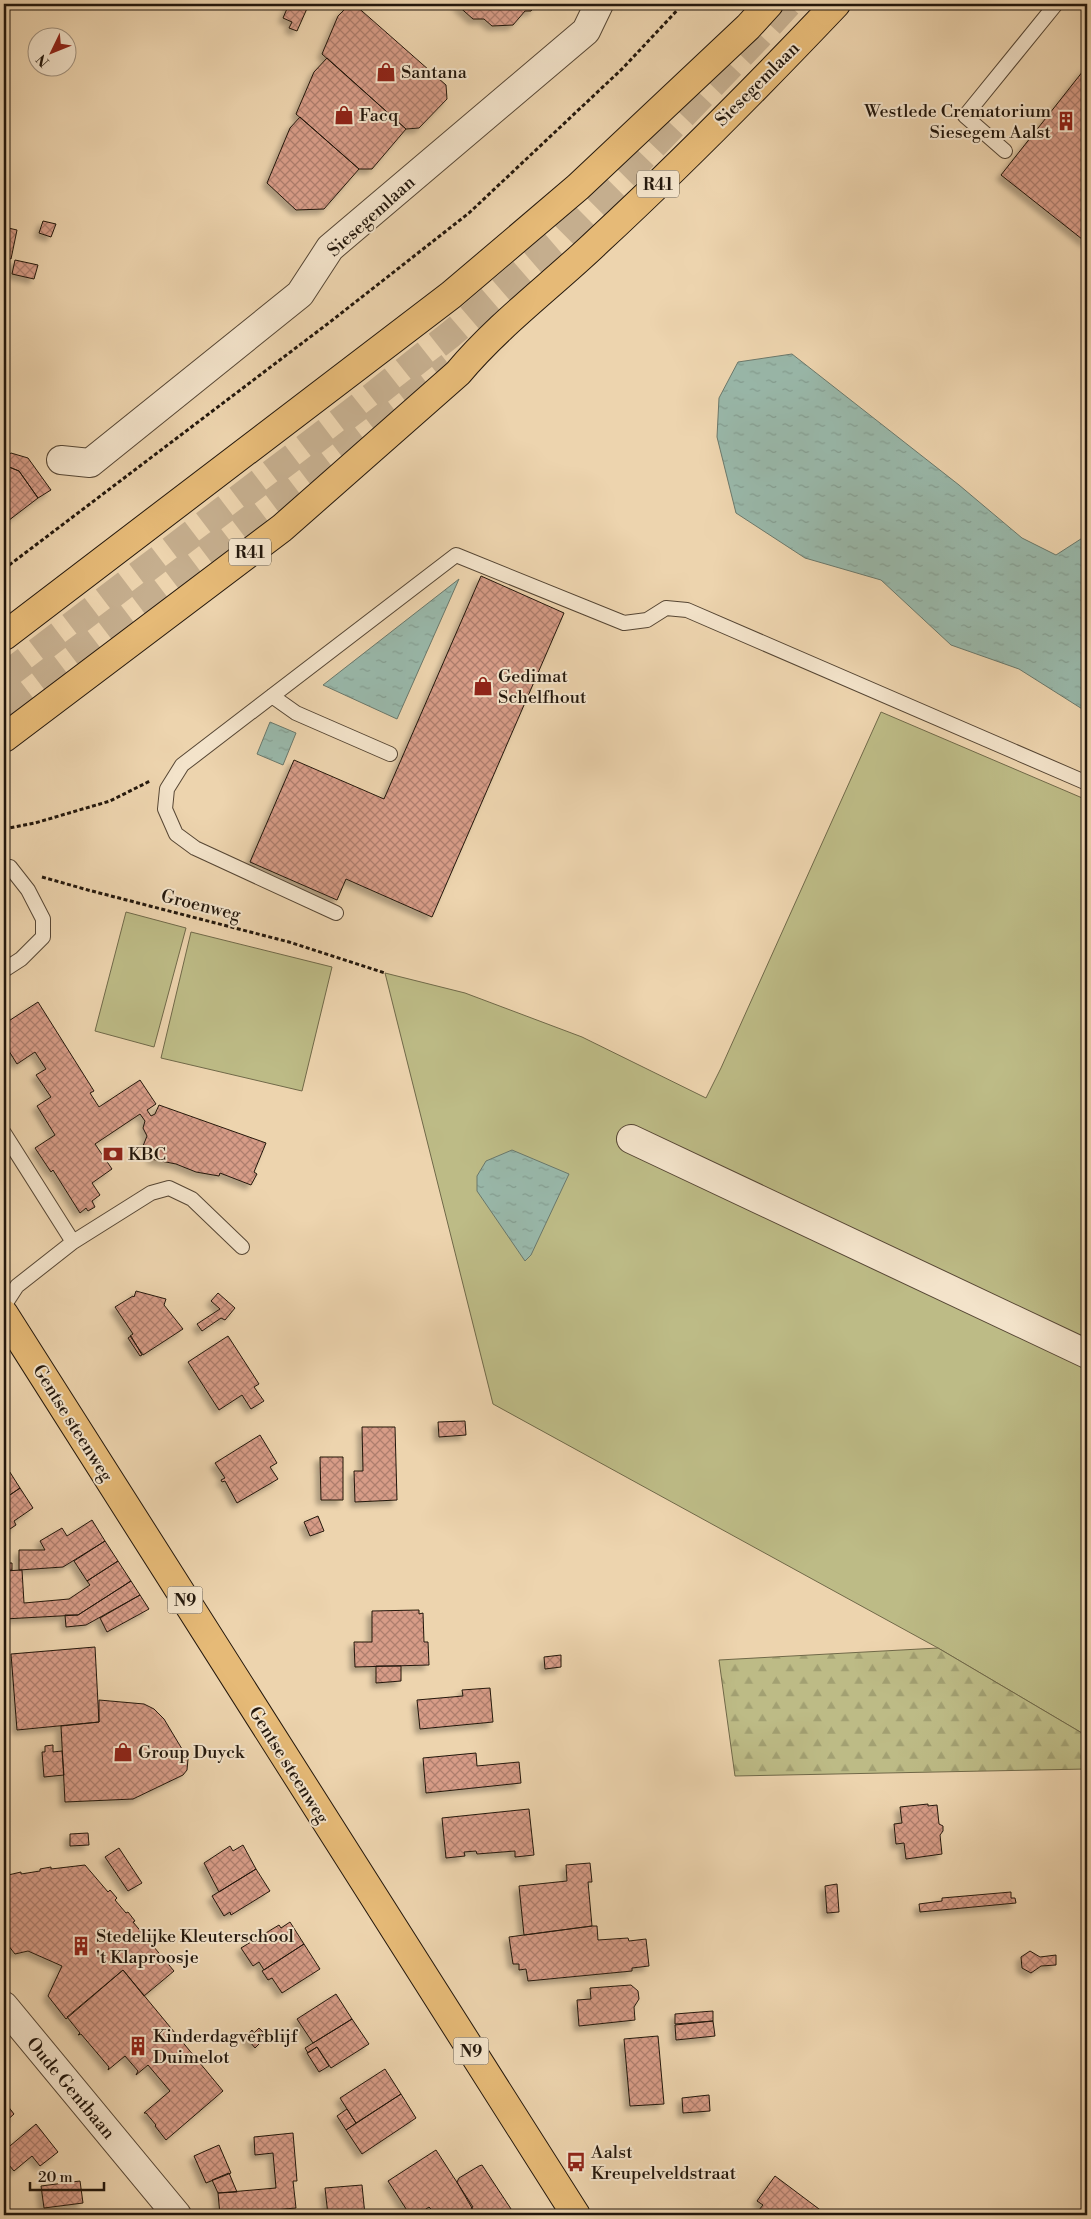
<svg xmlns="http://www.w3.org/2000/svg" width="1091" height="2219" viewBox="0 0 1091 2219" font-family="'Libre Bodoni',serif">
  <defs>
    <pattern id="forest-firs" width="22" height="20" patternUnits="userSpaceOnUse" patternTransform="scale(1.25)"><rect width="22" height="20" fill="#bdbb86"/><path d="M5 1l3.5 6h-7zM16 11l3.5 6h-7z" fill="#a2a072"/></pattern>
    <pattern id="water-ripples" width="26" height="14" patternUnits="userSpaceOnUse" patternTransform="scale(1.25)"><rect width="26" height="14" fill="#99b8aa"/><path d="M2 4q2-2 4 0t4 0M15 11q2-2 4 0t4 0" fill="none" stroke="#849d91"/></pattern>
    <pattern id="building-cross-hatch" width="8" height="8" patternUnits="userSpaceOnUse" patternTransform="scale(1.25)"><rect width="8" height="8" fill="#d79c87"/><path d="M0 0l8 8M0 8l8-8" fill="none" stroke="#ae7e6d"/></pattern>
    <filter id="shadow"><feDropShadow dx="-4.5" dy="4.5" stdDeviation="2.5" flood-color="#0004"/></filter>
  </defs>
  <rect width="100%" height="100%" fill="#edd4ae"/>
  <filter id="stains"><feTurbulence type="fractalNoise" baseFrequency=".004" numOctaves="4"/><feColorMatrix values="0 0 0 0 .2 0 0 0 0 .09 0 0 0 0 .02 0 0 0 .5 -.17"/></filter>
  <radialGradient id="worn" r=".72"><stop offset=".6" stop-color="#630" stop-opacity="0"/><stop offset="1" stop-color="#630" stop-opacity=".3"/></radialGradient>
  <path fill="#bdbb86" stroke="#706949" d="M881 712 1087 800V1736L938 1648 493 1404 385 973 465 993 582 1037 706 1098 721 1068Z
    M126 912 186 928 154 1047 95 1031Z
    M191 932 332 967 302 1091 161 1058Z"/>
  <path fill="url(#forest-firs)" stroke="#706949" d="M938 1648 1087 1736V1769L735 1776 719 1660Z"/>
  <path fill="url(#water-ripples)" stroke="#6a786b" d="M792 354 959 485 1022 538 1056 555 1087 535V712L1019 669 951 645 881 580 805 558 736 513 717 437 719 398 738 362Z
    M459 579 397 719 323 685Z
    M270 722 296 733 283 765 257 754Z
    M512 1150 569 1174 531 1255 525 1261 477 1191V1176L486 1161Z"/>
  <path fill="url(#building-cross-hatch)" stroke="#23170c" filter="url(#shadow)" d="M289 4H309L297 31 289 28 292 22 283 18Z
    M350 4H354L446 85 447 99 419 128 406 129 322 54 338 16Z
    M456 4H537L531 11H525L513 25 492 26 484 19H473Z
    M327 58 406 129 372 169H359L296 114 314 72Z
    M1087 66V243L1001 175Z
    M300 117 359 169 324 209 296 210 267 183 290 128Z
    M43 221 56 224 51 237 39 233Z
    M4 227 17 230 11 259 4 257Z
    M15 260 38 265 34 279 12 274Z
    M11 453 28 458 51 490 38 498 19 471 4 465V458Z
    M4 465 19 471 38 498 4 524Z
    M481 576 564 613 432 917 346 879 337 900 250 862 294 760 384 799Z
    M38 1002 94 1091 90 1093 99 1107 140 1080 156 1104 147 1110 151 1116 155 1114 159 1105 266 1143 254 1172 257 1174 251 1185 220 1173 219 1176 196 1172 176 1164 151 1159 154 1150 143 1146 147 1136 143 1128 145 1121 140 1114 95 1144 112 1169 92 1183 100 1195 92 1201 95 1207 88 1211 86 1208 80 1213 53 1170 51 1172 35 1148 55 1135 37 1106 51 1097 36 1075 46 1069 35 1052 17 1064 4 1043V1024Z
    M136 1291 166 1299 164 1305 183 1329 143 1355 130 1336 133 1334 115 1307 133 1296 134 1297Z
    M218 1293 235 1308 225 1320 221 1318 202 1331 197 1324 220 1309 211 1301Z
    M131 1336 142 1355 140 1356 128 1338Z
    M228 1336 259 1384 254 1387 264 1401 251 1409 242 1395 219 1410 188 1362Z
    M465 1421 466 1435 439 1437 438 1422Z
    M362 1427H395L397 1500 355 1502 354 1471H363Z
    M260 1435 277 1463 270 1467 278 1479 237 1503 225 1481 222 1482 221 1480 225 1478 215 1463Z
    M320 1457H343V1500H321Z
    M6 1466 20 1488 4 1499V1468Z
    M20 1488 33 1508 14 1521 16 1525 4 1533V1499Z
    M318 1516 324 1531 310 1536 304 1522Z
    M92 1520 105 1541 63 1567 19 1570V1550H45L40 1541 62 1528 67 1536Z
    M105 1541 118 1561 87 1581 74 1561Z
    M118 1561 131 1581 78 1615 4 1619V1571L22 1570 24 1603 69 1599 90 1585 87 1581Z
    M4 1563H12V1570L4 1571Z
    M131 1581 140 1595 86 1625 66 1627 65 1615H78Z
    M140 1595 149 1609 107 1632 100 1618Z
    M419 1610V1614L423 1613 424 1642H428L429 1665 355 1667 354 1642H372V1611Z
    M4 1619H7L8 1632H4Z
    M95 1647 99 1722 17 1730 11 1654Z
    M561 1655V1667L545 1669 544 1657Z
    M376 1666H401V1681L376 1683Z
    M490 1688 493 1722 420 1729 417 1700 463 1696 462 1690Z
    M99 1700 144 1704 154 1709 164 1719 188 1759 187 1770 183 1775 133 1799 65 1802 61 1726 99 1722Z
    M53 1745V1752L62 1751 64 1775 44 1777 42 1752H45V1746Z
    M476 1753 477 1766 519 1762 521 1783 426 1793 423 1758Z
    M928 1804V1806L937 1805 939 1824 943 1826V1831L940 1835 942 1854 906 1859 904 1843 896 1844 894 1824 902 1823 900 1807Z
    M529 1809 534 1855 515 1857V1851L477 1854 476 1851 464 1852 465 1856 446 1858 442 1818Z
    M88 1833 89 1845 70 1846V1834Z
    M243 1845 256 1869 219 1892 204 1863 230 1846 233 1851Z
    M119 1848 142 1883 128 1891 105 1857Z
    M590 1863 592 1882H588L592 1926 524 1935 519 1886 567 1881 566 1865Z
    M85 1865 108 1892 110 1890 117 1898 115 1900 126 1913 128 1912 135 1921 133 1922 174 1971 144 1996 123 1970 66 2019 48 1996 62 1966 28 1951 15 1954 4 1940V1876L21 1872V1874L40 1871V1869L51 1867V1869Z
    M256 1869 270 1891 231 1915 230 1912 224 1916 212 1896Z
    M837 1884 839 1912 827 1913 825 1886Z
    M1011 1892V1898H1015L1016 1903 920 1912 919 1904 942 1901V1898Z
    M290 1922 304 1944 264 1970 259 1962 253 1966 241 1948 279 1925 281 1928Z
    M592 1926H597L598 1940 628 1938 629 1941 646 1939 649 1966 632 1968V1971L528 1981 526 1969 519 1970V1964H513L509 1937Z
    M304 1944 320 1969 282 1993 272 1978 268 1980 262 1971Z
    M1030 1951 1040 1957 1056 1955V1965L1041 1966 1031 1973 1022 1968 1021 1957Z
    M123 1970 223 2091 166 2140 155 2126 156 2125 146 2113H144L170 2091 148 2065 136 2075 138 2071 125 2056 108 2070 109 2067 81 2034 78 2035 80 2033 67 2017Z
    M631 1985 638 1991 639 1999 634 2007 635 2020 579 2026 577 2000 591 1999 590 1988Z
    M336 1994 352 2019 313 2043 297 2019Z
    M713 2011V2021L675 2024V2014Z
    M352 2019 369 2044 331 2068 317 2047 308 2053 305 2048Z
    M713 2021 715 2036 676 2040 675 2025Z
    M259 2028 263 2032 261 2042 255 2048 246 2037 252 2030 254 2033Z
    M658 2036 664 2104 630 2106 624 2039Z
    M317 2047 329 2066 319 2072 307 2053Z
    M385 2069 401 2094 356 2123 340 2098Z
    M401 2094 416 2118 362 2154 346 2130Z
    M709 2095 710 2111 683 2113 682 2098Z
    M4 2101 14 2114 4 2123Z
    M347 2109 356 2123 346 2130 337 2116Z
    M36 2124 58 2152 40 2166 32 2156 14 2171 4 2159V2151Z
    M293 2133 297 2181H293L296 2208 220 2215 218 2193 276 2188 273 2153 255 2155 254 2137Z
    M219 2145 231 2173 206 2183 194 2156Z
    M436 2150 473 2207 471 2208 476 2215H422L431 2209 429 2207 417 2215H410L388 2181Z
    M482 2165 515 2215H476L457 2182 459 2178 479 2166Z
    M229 2173 237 2192 218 2193 212 2180Z
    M775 2176 827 2215H755L763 2205 757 2201Z
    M80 2181 83 2203 44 2208 41 2186Z
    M362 2185 365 2215H328L325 2188Z
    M114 2211 115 2215H90V2214Z"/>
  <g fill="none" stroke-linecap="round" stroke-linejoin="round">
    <path stroke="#c5ae8e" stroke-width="28" stroke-dasharray="28 14" stroke-linecap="butt" d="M4 677 360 406 451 334 560 240 635 165 758 37 788 4
      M4 706 314 471 450 366"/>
    <defs>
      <path id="lane" d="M1005 151 965 116 1056 4
        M272 696 296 713 390 754
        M336 913 195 848 176 834 165 809 167 789 182 765 456 555 624 623 647 620 666 608 687 610 1087 783
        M4 970 21 959 43 937V919L28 890 10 867
        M4 1133 73 1242
        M4 1306 17 1286 73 1242 151 1193 169 1188 192 1199 242 1247"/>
      <path id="street" d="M61 460 90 463 300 294 330 248 586 31 599 4
        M631 1139 1087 1354
        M4 2006 177 2215"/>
      <path id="primary" d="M4 1314 576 2215"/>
      <path id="highway" d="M4 636 451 295 578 187 748 27 769 4
        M4 738 282 528 458 373C499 324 552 285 598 241 680 165 759 85 836 4"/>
    </defs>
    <use href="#lane" stroke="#564634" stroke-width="16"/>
    <use href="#street" stroke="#564634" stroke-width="30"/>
    <use href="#primary" stroke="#23170c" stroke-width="30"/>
    <use href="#highway" stroke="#23170c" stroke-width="30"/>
    <path stroke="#23170c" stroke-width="3" stroke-dasharray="4 2.5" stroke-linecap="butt" d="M4 569 330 322 469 213 623 68 683 4
      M4 829 35 823 110 801 150 781
      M42 877 88 890 289 942 385 973"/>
    <use href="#lane" stroke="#f3e3ca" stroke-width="14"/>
    <use href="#street" stroke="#f3e3ca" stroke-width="28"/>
    <use href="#primary" stroke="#e6ba77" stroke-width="28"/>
    <use href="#highway" stroke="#e6ba77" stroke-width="28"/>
  </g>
  <defs>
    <symbol id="shop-bare" viewBox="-9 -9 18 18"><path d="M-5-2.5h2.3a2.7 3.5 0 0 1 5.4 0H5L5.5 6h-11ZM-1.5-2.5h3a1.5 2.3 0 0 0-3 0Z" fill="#8f2418" stroke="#f3e3ca" stroke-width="2.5" paint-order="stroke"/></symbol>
    <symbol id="building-bare" viewBox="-9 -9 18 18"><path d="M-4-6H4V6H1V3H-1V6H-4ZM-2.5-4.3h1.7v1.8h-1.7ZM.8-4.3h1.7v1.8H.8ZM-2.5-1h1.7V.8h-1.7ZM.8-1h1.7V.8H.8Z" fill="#8f2418" stroke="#f3e3ca" stroke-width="2.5" paint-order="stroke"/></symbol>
    <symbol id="bank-bare" viewBox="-9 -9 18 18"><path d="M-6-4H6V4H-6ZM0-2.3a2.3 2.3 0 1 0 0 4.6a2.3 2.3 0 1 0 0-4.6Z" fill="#8f2418" stroke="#f3e3ca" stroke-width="2.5" paint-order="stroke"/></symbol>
    <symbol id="bus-bare" viewBox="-9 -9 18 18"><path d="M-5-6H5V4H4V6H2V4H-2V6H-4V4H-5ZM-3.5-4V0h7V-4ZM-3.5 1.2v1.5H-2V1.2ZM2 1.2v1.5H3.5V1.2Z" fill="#8f2418" stroke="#f3e3ca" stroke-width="2.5" paint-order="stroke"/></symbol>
  </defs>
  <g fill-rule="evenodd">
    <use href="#shop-bare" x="372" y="58" width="28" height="28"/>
    <use href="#shop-bare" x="330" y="101" width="28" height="28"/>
    <use href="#building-bare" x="1052" y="107" width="28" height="28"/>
    <use href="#shop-bare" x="469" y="672" width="28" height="28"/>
    <use href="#bank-bare" x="99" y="1140" width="28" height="28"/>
    <use href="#shop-bare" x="109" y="1738" width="28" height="28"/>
    <use href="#building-bare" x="67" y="1932" width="28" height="28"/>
    <use href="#building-bare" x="124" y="2032" width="28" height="28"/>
    <use href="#bus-bare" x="562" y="2148" width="28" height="28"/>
  </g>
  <g text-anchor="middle" stroke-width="4" stroke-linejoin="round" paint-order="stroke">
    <g fill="#f3e3ca" stroke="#615445" stroke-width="1">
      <rect x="637" y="170.5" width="42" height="27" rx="4"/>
      <rect x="229" y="538.5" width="42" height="27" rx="4"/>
      <rect x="167.5" y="1586.5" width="35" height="27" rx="4"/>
      <rect x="453.5" y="2037.5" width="35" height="27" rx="4"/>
    </g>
    <g font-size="16" font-weight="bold" fill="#23170c">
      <text x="658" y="190">R41</text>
      <text x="250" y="558">R41</text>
      <text x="185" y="1606">N9</text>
      <text x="471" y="2057">N9</text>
    </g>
    <g font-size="18" fill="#23170c" stroke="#f3e3ca" text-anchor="start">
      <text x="401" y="78">Santana</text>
      <text x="1051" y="117" text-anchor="end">Westlede Crematorium<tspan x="1051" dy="21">Siesegem Aalst</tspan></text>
      <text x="359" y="121">Facq</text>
      <text x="498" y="682">Gedimat<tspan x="498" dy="21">Schelfhout</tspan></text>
      <text x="128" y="1160">KBC</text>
      <text x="138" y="1758">Group Duyck</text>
      <text x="96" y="1942">Stedelijke Kleuterschool<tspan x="96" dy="21">'t Klaproosje</tspan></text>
      <text x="153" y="2042">Kinderdagverblijf<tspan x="153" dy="21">Duimelot</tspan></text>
      <text x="591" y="2158">Aalst<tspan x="591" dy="21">Kreupelveldstraat</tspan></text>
    </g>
    <g font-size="18" fill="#23170c" stroke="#f3e3ca">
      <text transform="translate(757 84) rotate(-45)" y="6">Siesegemlaan</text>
      <text transform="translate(371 216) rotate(-42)" y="6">Siesegemlaan</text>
      <text transform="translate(201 905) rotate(14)" y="6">Groenweg</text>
      <text transform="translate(73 1423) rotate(58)" y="6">Gentse steenweg</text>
      <text transform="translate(289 1765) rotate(58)" y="6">Gentse steenweg</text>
      <text transform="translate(71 2088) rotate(50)" y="6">Oude Gentbaan</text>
    </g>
  </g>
  <rect width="1091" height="2219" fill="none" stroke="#edd4ae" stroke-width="20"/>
  <rect x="5" y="5" width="1081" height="2209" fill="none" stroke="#23170c" stroke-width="2.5"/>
  <rect x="10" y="10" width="1071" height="2199" fill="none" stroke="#23170c"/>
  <g transform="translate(52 52) rotate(227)"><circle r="24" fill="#f3e3ca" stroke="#a0917e"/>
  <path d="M0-4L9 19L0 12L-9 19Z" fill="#8f2418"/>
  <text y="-8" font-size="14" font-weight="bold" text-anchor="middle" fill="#23170c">N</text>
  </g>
  <path d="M30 2182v8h74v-8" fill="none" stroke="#23170c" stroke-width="2.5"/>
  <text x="38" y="2182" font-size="15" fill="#23170c" stroke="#f3e3ca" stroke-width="4" paint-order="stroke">20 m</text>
  <rect width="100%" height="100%" filter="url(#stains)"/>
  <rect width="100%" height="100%" fill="url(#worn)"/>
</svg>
